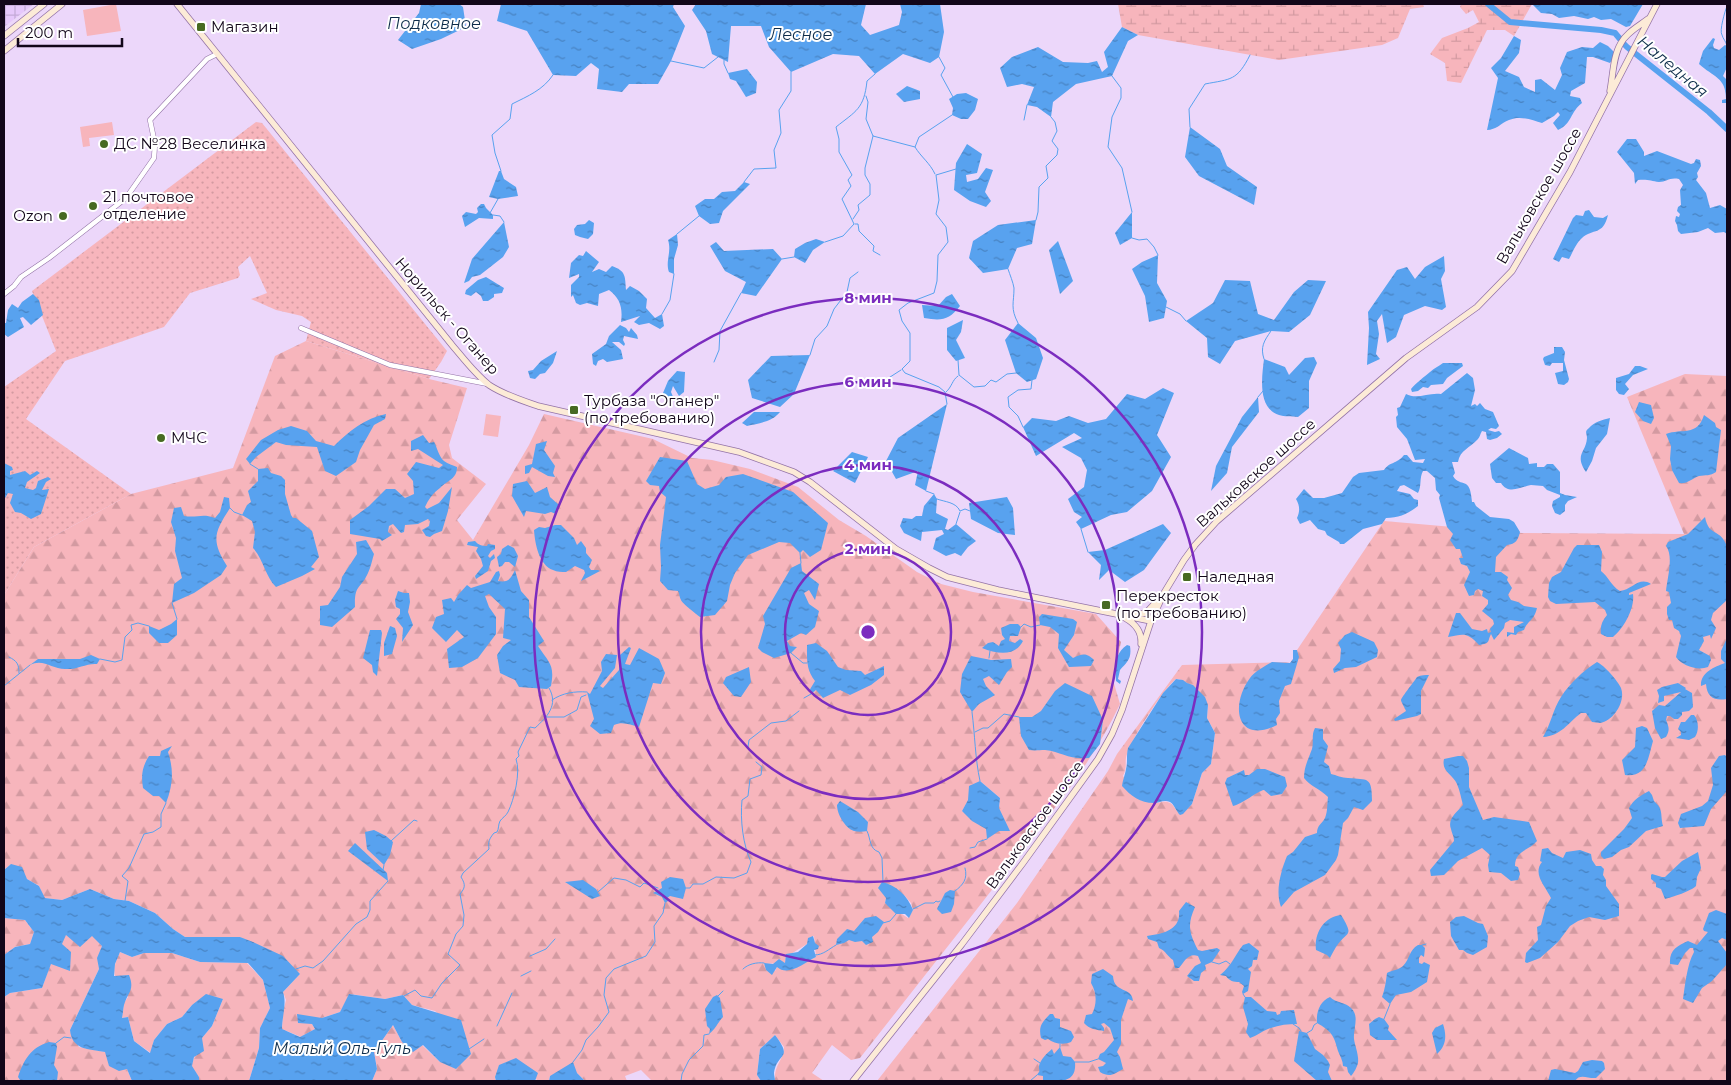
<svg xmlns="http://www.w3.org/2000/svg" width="1731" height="1085" viewBox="0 0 1731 1085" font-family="Montserrat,sans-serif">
  <defs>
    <pattern id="industrial-grid" width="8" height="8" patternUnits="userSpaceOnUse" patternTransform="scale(1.25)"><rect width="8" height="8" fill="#e6c8fb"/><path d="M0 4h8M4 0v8" fill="none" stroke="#c4aad7"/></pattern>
    <pattern id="grass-dots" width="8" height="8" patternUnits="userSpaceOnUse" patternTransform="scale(1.25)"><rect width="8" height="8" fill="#f7b5bc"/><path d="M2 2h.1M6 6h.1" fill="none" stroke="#d39aa1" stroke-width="1.8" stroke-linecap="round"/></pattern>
    <pattern id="forest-firs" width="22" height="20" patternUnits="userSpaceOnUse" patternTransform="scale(1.25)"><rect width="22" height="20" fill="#f7b5bc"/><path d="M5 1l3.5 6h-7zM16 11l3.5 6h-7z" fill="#d39aa1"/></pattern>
    <pattern id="wetland-marsh" width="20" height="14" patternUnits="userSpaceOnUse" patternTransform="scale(1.25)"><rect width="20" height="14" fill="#f7b5bc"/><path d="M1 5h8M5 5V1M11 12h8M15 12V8" fill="none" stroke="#d39aa1"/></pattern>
    <pattern id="water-ripples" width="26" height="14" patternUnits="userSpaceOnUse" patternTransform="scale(1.25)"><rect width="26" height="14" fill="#58a2ef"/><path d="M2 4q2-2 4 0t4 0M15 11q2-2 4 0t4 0" fill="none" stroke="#4782c1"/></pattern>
  </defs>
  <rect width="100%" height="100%" fill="#ecd7fa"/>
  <path fill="url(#industrial-grid)" d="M4 4H34L4 27Z"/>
  <path fill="url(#grass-dots)" d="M256 122 262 123 447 351 441 362 429 379 306 341 311 322 302 316 276 310 251 299 267 293 250 256 238 267 240 275 238 278 190 293 164 327 65 361 26 419 131 494 34 547 4 595V387L56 351 32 291Z"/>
  <path fill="url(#forest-firs)" fill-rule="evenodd" d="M306 341 429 379 467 388 449 445 452 458 486 484 457 520 473 540 529 445 544 414 653 439 692 458 712 460 750 469 798 487 839 520 866 536 917 572 941 584 973 592 1096 614 1121 642 1113 680 1120 704C1094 759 1058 804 1021 852 968 921 914 989 860 1058L851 1060 832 1045 812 1073 824 1081H775C774 1064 783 1062 784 1047L775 1035 760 1049 757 1075 761 1081H652L641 1070 625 1076 627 1081H585L577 1073 550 1076 549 1081H535L537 1079 495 1077 496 1081H372L377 1069 374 1052 393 1025 402 1042 422 1045 440 1062 471 1054 466 1039 435 1011 412 1005 403 995 385 999 350 994 340 1012 322 1018 312 1024 315 1029 301 1037 282 1029 283 1012 286 1000 283 992 300 974 240 937H185L173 929 155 913 129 901 114 899 90 889 62 900 44 898 39 886 27 879 11 864 4 870V595L34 547 131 494 233 468 275 356ZM980 781 1000 798 999 808 987 829 962 811ZM904 895 911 903 913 910 908 918 885 903 886 898ZM814 936 816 957 802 964 777 967 775 971 764 964 785 963 786 957 807 944 809 938Z
    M1685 374 1727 376V1081H877L1017 903 1108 771 1117 754 1182 665 1286 662 1290 663 1293 659V650H1297L1384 521 1522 533 1684 534 1627 397ZM1176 679H1179L1187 683 1208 705 1207 718 1215 733 1211 764 1202 773 1192 804 1185 811 1176 810C1171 800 1166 801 1156 803 1151 803 1145 801 1140 800L1123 776C1128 766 1124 762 1127 754 1131 740 1164 688 1176 679Z
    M4 918 25 920 34 932 30 944 15 947 4 955Z
    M66 934 92 935 102 946 98 958 99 969 70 1030 79 1047 105 1052 127 1069 132 1081H4V997L10 993 42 988 51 963Z
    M120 952 132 957 144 953H172L200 962 247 963 263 980 270 1008 260 1028 259 1048 249 1081H199V1077L191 1066 202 1038 212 1026 223 999 192 1005 182 1017 167 1024 154 1040 151 1053 134 1041 128 1017 122 1018 124 1003 128 997C115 978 109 975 120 952Z"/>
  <path fill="url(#wetland-marsh)" d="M1118 4H1423L1424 7 1410 9 1398 38 1382 45 1279 60 1138 35 1122 27Z
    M1461 4H1532L1514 36 1505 30H1487L1461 83 1447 81 1445 63 1430 54 1442 38 1468 28 1479 22 1473 10 1466 14 1460 7Z"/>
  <path fill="#f7b5bc" d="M116 4 121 31 87 36 83 10Z
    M112 122 114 135 89 138 90 146 83 147 80 127Z
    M486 414 501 416 498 437 483 435Z"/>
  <path fill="url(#water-ripples)" d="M421 4H459L463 7 466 27 441 39 412 49 398 40 419 13Z
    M501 4H674L673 7 685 26 671 61 658 84H629L622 92 597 89 599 69 591 63 576 76 553 75 527 31 497 21Z
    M696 4H866L861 25 870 35 899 25 902 12 900 4H940L944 32 939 57 930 63 903 54 875 74 859 56 833 54 791 72 769 47 761 26H731L728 62 712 54 706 31 692 10Z
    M1532 4H1643L1630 26 1626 27 1611 19 1601 20 1594 17 1588 19 1574 16 1559 18 1552 14 1541 13Z
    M1122 27 1138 35 1128 41 1112 76 1076 84 1053 102 1051 117 1037 107 1027 105 1034 87 1022 84 1007 87 1000 68 1012 57 1038 47 1063 62 1088 63 1097 61 1102 72 1108 67 1104 52Z
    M1514 36 1521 40 1519 53 1505 71 1519 77 1524 87 1535 92V80L1541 79 1555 90 1562 75 1560 68 1567 52 1582 47 1593 48 1600 42 1608 46 1616 54 1610 63 1593 57H1587L1585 83 1571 91 1570 96 1580 98 1582 103C1570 112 1572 124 1558 130L1553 123 1560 115 1558 112 1554 116 1542 123C1532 120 1520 115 1509 120 1501 123 1496 130 1487 130L1498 78 1491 68 1501 58Z
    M1713 38 1715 39 1713 45 1714 48 1719 50 1725 45 1727 46V67L1723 76 1727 80V116L1726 114V103H1722V100L1726 99C1726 77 1713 77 1699 64L1703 51Z
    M747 69 757 82 756 93 746 97 736 81 730 79 728 73Z
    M907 86 920 91V99L904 102 896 94Z
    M966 93 978 99 975 110 968 119H961L952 115 953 108 949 99 957 94Z
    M1190 127 1220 149 1227 166 1257 187 1254 205 1199 176 1185 157Z
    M1627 139H1636L1644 152V156L1657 151 1691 164 1694 163 1696 159 1700 160 1701 166 1697 173 1698 177 1696 180 1706 193 1710 208 1720 205 1727 209V234L1724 232 1715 233 1708 228 1698 232 1681 234 1678 231 1677 225 1675 221 1676 216 1679 217 1680 214 1677 211 1678 207 1681 205 1680 190 1683 185 1679 179C1669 177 1667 182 1659 182 1651 181 1648 179 1638 180L1635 184 1634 173 1617 152Z
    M967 144 982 154 977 173 966 175 967 182 978 179 986 168 993 170 985 192 991 201 986 207 970 201 954 190 956 163Z
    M499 171H501L504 179 516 187 518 196 498 199 489 197Z
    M744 182 750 184 723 211 719 223 710 224 699 216 695 206 705 199H714L722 192 735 191Z
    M481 204H484L486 208 493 215V219L479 218 465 227 462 216 466 212 476 214 478 212 477 208Z
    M1589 210 1594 217 1603 218 1608 215C1603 236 1593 228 1582 238 1576 243 1573 252 1569 259L1562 257 1559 262 1553 259 1573 218 1576 215 1583 216 1585 211Z
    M1132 212V238L1120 245 1115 233Z
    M589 220 594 223 593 234 588 239 580 237 575 235 574 229 577 225 585 224Z
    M1036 220 1032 244 1017 248 1008 269 983 273 969 258 973 241 998 225Z
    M504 222 509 247 503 257 480 275 472 277 469 281 464 283 472 259Z
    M677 234 678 245 674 259V274L669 272C665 261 672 252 668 240Z
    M816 239 825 242 813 250 805 263 794 257 795 249 805 243Z
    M1058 241 1073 281 1060 294 1049 250Z
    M716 242 724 251 773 249 782 259 756 296 741 293 746 282 725 271 710 246Z
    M586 251 599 262 592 272 599 269 606 272 612 266C626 271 625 276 626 290L630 286 639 291 647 299 646 308 655 318 662 314 664 326 660 329 649 323 639 325 634 322 640 316 621 322C623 308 620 298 609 290L599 294 598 306 587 303 580 305 576 303 573 295 571 297V285L579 277V274L569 278 571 263 579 255 583 256Z
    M1158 255 1157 283 1167 301 1164 318 1149 322 1145 296 1132 269 1142 262Z
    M1444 256 1445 271 1441 279 1446 307 1442 310 1425 306 1404 315 1396 337 1387 343 1382 314 1377 321 1379 334 1376 354 1380 359 1367 365 1369 328 1368 312 1397 270 1407 267 1415 279 1425 267Z
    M486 277 504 288 502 293 494 294V297L488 301H483L481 296 476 292 471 296 465 294 466 290 478 280Z
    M1225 280 1250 281 1258 314 1274 320 1294 292 1308 280 1326 281 1310 315 1289 332 1271 331 1235 341 1220 364 1208 357 1207 338 1186 321 1213 303Z
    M33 294 39 300 43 315 31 325 23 317 20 318 24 327 8 337 4 334V323H6L8 310 12 304 18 308 22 302Z
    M952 294 960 306C949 320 942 321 924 318L922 305 938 306 946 297Z
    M963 320 961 332 956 340 965 358 956 361 947 350V328Z
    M1018 323 1036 338 1043 358 1036 379 1027 382 1016 373 1005 340Z
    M620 325 626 328 629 332 631 328 637 335 638 339 624 336 623 340 625 344 624 346 619 342H612L621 350 623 359 607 362 603 359 598 361 596 366 593 364 592 354 606 344 609 336Z
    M1554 347H1562L1565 352 1564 360 1569 379 1568 382 1564 385 1558 384 1555 373 1563 371V363H1552L1550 366 1545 365 1543 359 1544 357 1554 353Z
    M557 351 553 363 545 373 540 374 535 379 530 378 528 371 533 370 541 361Z
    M810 355 794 394 780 407 752 398 748 380 771 356Z
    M1314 357 1317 363 1309 381V408L1298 417C1292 416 1284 417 1279 415 1257 408 1262 376 1264 359L1285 367 1289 375 1305 358Z
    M1443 363H1462L1463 366 1447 378 1443 384 1431 385 1428 388 1423 387 1418 391 1412 392 1411 389C1415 384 1425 376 1430 372 1434 368 1438 367 1443 363Z
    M1635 366H1640L1648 369 1633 375 1625 384 1629 389 1624 395 1619 394 1616 390V378L1629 374Z
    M677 371 685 372 684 392 679 396 673 386 671 392 674 399 667 398 663 393 668 381Z
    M1467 373 1473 378 1475 390 1471 406 1475 404 1477 406 1480 403 1485 409 1493 412 1499 426 1496 429 1491 428 1488 430 1495 432 1499 431 1502 434 1497 438 1490 440 1487 439 1486 432 1482 431C1480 434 1480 437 1478 439 1470 448 1460 450 1458 462H1452L1455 473 1453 476C1461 489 1470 474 1472 502H1474L1476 506 1490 517 1509 519 1514 522 1520 532C1518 540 1516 544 1507 545L1496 557 1495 572H1501L1508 577 1507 580 1512 588 1508 595 1511 600 1518 602 1524 606 1537 608C1534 621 1528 620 1524 630L1518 632 1516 635 1511 634 1507 637V632L1514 633V627L1524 622 1510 620 1505 623 1504 628 1494 640 1491 634C1487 642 1491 643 1479 645 1467 632 1464 634 1448 637L1456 613H1460L1472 629 1482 631 1487 629 1488 633 1491 632 1490 629 1494 624 1493 620 1482 611 1488 604V600L1482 596 1483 591 1478 589 1475 591 1474 595 1469 596 1464 585 1470 572 1467 566 1461 564 1459 558H1463L1460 549H1456L1450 540 1453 534 1447 527 1439 498 1440 495 1436 490 1435 478 1427 471H1423C1419 478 1422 486 1418 493L1404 485 1400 486 1397 491 1410 494 1414 499 1418 500V506C1408 514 1399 518 1386 518L1382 524 1363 529 1344 544H1340L1339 542 1327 535 1325 531 1318 529 1310 520 1300 524 1297 518C1300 511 1300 506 1296 499L1304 489 1313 498H1324L1342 493 1353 477 1359 473 1384 470C1390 461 1396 465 1404 455H1407L1413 462 1423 463 1425 459 1415 460 1407 439 1397 427 1396 417 1398 415 1397 408 1400 407 1406 394C1417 400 1429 392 1441 394Z
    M1163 388 1174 393 1157 435 1171 457 1152 491 1127 512 1111 515 1081 529 1076 522 1082 517 1074 512 1068 499 1084 487 1087 470 1081 458 1062 447 1082 438 1074 433 1036 456 1023 427 1032 418 1056 421 1069 416 1088 423 1106 419 1127 394 1145 399Z
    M1258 397 1259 412 1232 447 1227 473 1211 491 1216 466 1242 417Z
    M1639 402 1651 405 1654 418 1651 424 1643 421 1635 412Z
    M947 404 926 491 915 485 918 471 896 479 886 461 898 438Z
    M754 412H780C772 422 759 423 747 426L742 423Z
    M386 414 385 419 374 425 360 450 356 462 336 476 325 471 317 447 286 445 276 442 256 457 250 464 246 459 261 440 278 430 291 426 307 431 316 441 334 446C348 432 365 418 386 414Z
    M1704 415 1715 423 1716 427 1721 430 1716 472C1710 476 1706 475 1699 476 1691 479 1688 484 1679 483L1672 470 1670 459 1671 446 1666 434C1682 428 1697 437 1704 415Z
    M1610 418 1607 434 1596 448 1592 461 1586 472C1574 454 1586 453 1587 438 1587 433 1584 432 1589 428 1594 422 1602 420 1610 418Z
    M423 435 429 443 434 442C437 447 439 457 444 461 448 464 453 465 457 467 457 479 448 480 440 488 433 493 428 500 425 507L427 509 439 503 452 487 448 511 442 531 434 534 430 537 426 536 422 530 429 526 430 521 428 519 418 524 405 525 404 532 401 533 393 524 389 526 388 532 392 535 382 541 380 539 350 534V520L369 506 386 489H395L405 498 414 494 413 481 407 474 416 462 439 468 443 465 418 449 411 451V441Z
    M547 441 544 450 555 466 553 473 555 477 548 476 532 467 529 473 525 474V466L532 464 536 444Z
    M1509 448 1528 458 1529 464 1537 463V467H1544L1547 464H1553L1560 472V493L1565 495 1577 497 1568 501 1565 505V511L1560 515 1555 513 1552 506 1553 501 1560 497V495L1547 490 1543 486C1539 486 1535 485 1531 485 1521 487 1508 495 1501 483H1496L1492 478 1490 464Z
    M852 452 868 457 855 483 833 471Z
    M660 457 687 461 697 484 705 489 719 485 726 477 743 474 793 492 828 523 821 550 810 557 803 550 800 553 790 543 779 542 748 555 735 573 730 585 727 601 715 615 700 617C696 614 682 603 681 600 679 597 680 594 678 591L668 590 660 581 661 567 660 545 666 497 660 492 659 486 650 485 646 481Z
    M4 463 12 467 13 470 10 471V475L25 471 30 475 37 471 40 473 27 482 25 488 33 490 36 488 38 481 48 477 51 479 46 482 42 490 49 489 41 514 31 519 21 513 15 512 10 503 13 494 8 493 4 500Z
    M268 468 271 473 281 476 285 480V494L291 515 293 518H296L312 531 319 557 311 567 315 569 302 576 276 587C265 576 264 560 253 548L255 532 252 521 242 515 247 505 251 502 248 491 258 481V469Z
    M527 481 535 493 547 487 550 497 559 505 556 514 551 512 545 514 526 511 524 517 512 496 513 484Z
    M934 494 937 499 936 513 948 519 945 529 948 530 956 524 976 541 968 547 961 556 955 553 946 556 933 549 936 538 944 534 942 530 922 532 921 541 904 533 900 526 903 518 912 519 916 516H922L924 506Z
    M224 497 229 498 230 508C214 533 211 540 227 566L221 575 194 593 172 603 174 584 182 578 175 551 176 538 171 522 174 508 181 507 184 516C198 518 202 513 215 518L220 512Z
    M1007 497 1013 508 1015 535 998 533 971 519 969 503Z
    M1705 517C1709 537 1719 528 1726 544L1727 600 1713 613 1711 620 1716 628 1711 639 1710 635 1703 637 1704 641 1699 650 1710 656 1711 660 1708 667C1698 671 1682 666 1676 657L1681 636 1679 631 1674 628 1672 620H1669L1667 614V607L1671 603 1669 592 1666 591C1667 579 1674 556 1666 546L1668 542 1688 534Z
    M1163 524 1171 533 1144 570 1125 582 1109 570 1099 580 1101 565 1088 552 1105 550Z
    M555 525H561L574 538 577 545 581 541 586 548V553L592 560 589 567 591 570H598L600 571 581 581 585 573 584 570 575 566 566 572C562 572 557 572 553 570 539 565 535 544 534 530L539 527 545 528Z
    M366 540 374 554C372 560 371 567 368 573 361 589 354 584 355 607L332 627 320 625V606L328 605 340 587 342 577 357 554 356 542Z
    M475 541C478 545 482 546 487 546L488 544 495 545V549L491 551 488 556 490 558 494 554 495 558 491 561 488 571 476 579 475 576 483 566 481 559 476 551 478 547 467 545 468 542Z
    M508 545 514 548 518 556 515 567 509 562H505L502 566 499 567 497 557 501 554 502 549Z
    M1577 545H1599L1602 552 1601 571C1609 577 1611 586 1620 591 1632 590 1639 576 1651 584L1629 593V595L1633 594C1635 608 1624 628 1613 637H1607L1601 634C1600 626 1602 621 1607 615L1605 610 1595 602 1556 604 1550 601 1548 597 1549 583 1552 577 1561 572 1574 548Z
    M801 563 802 571 819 584 815 600 809 590 804 593 809 604 819 611 815 627 806 635 801 633 787 641 790 646 797 647 791 653 774 658 762 652 758 648 765 624 763 616 791 568Z
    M515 570 521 591 529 600V617L544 641 538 646C549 663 555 664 551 686L547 689 519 687 515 680 500 673 497 655 503 646 511 640 503 638 505 609 489 594 485 596 489 607 496 617V634L478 658 462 667 449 668 447 649 464 637 457 630 446 642 432 628 436 617 444 614 442 600 451 598 454 602 458 595 467 585 471 588 490 582 496 572 499 571 500 575 498 581C509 583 511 578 515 570Z
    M398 591 404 593H409L410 602 408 612 413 625 402 642 403 628 396 619 400 614V609L396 607 395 600Z
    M1042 614 1073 619 1077 622 1074 635 1064 650 1073 658C1082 654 1086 652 1094 660L1091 666 1069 667 1058 648 1059 634 1050 627 1040 625 1039 617Z
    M177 619V635L168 643H159L149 633V626L159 630 171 624Z
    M1010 624H1018L1021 627 1018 636H1010L1009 641 1015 643 1020 639 1023 641C1015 657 997 654 982 648L988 643 993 642 999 646 1001 641 1005 639 1002 635 1001 628Z
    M390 626 395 628 397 636 392 654 384 656V643Z
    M370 630H381L382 633 377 676 373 672 372 665 363 658Z
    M1352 632 1374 642 1378 650 1377 657 1356 667 1345 668 1334 673 1333 669 1340 661 1341 649 1338 643 1345 635Z
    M1727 638V699C1715 701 1707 698 1706 684L1701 686C1700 673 1714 667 1725 663L1721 659V651Z
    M816 643 827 651 838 667 846 670 861 671 865 675 884 666V675L871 685 850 695 840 690 823 698 816 690 811 694 809 691 815 681C806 670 807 659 807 645Z
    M1127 645 1130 646C1132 659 1127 662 1120 670L1118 679 1121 681 1120 684 1116 681C1115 667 1114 654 1127 645Z
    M629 647 631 648 625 664 630 665 639 648 659 659 665 673 661 684 653 683 639 727C630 725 623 721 614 725L611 733 600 734 590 726 594 719 587 692 590 694 602 671 601 662 606 654 617 655 615 668 600 686 603 688 619 670 620 655Z
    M1293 650H1297L1299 657 1291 684 1285 686 1279 701 1280 713 1276 719 1277 725C1236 745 1230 705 1250 678 1254 672 1265 666 1272 662L1290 663 1293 659Z
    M91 655 100 659 97 664C86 663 77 670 65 669 52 669 43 658 30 665L38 659H80Z
    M971 656 991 660 1011 659 1012 667 1007 672 999 685 989 676 983 679 986 686 995 695 979 704 972 712 960 692 962 674Z
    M1597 662C1604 665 1618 681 1621 688 1626 701 1614 721 1600 723 1598 723 1595 722 1592 722L1586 713H1581C1568 723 1561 736 1543 737 1551 724 1553 709 1561 697 1570 683 1583 671 1597 662Z
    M749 667 751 682 741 697 734 696 723 683 726 677Z
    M1429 675 1421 691V714L1417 716 1395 721 1394 719 1406 711C1405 708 1401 702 1401 700 1401 698 1416 679 1417 677 1421 675 1426 675 1429 675Z
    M1176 679 1183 680 1187 683 1193 685 1205 697 1208 705 1207 718 1215 733 1211 764 1202 773 1192 804 1183 814 1180 815C1176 811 1174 804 1170 802 1163 799 1160 803 1154 803 1140 803 1131 796 1122 786 1123 779 1125 775 1126 769 1128 762 1126 756 1128 748L1163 693Z
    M1065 683 1092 696 1103 720 1100 744 1089 758C1069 760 1062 752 1045 750 1039 750 1036 751 1029 750L1021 736 1019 717H1032L1041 711 1055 691Z
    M1678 683 1686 688 1685 689 1692 693 1693 707 1689 711 1682 712V715L1678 719H1674L1670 716H1667L1666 720C1669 727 1670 730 1666 737L1661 739 1655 728 1652 711 1659 705 1665 706 1681 692 1664 696V701L1658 703 1659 696 1657 690 1662 687Z
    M1691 715H1694C1699 721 1699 731 1695 737L1689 740 1676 738 1681 735V732L1678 729 1681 722H1685Z
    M1642 726 1647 728 1653 741C1648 758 1647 778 1625 775L1622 760 1635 747 1636 728Z
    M1315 728 1323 729V739L1328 746 1324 762 1329 766 1331 774C1336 775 1342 778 1348 778 1368 780 1372 776 1372 801L1363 810 1354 807 1348 818 1343 823 1338 855 1336 860 1325 875 1294 892 1281 907C1275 891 1281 871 1287 856L1293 852 1305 837 1317 833C1317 825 1322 824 1325 818 1328 811 1327 803 1328 797 1320 789 1310 786 1304 778 1304 767 1308 760 1312 749 1314 742 1311 735 1315 728Z
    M172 746 168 752C174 770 173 785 166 803L159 796H153L143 788C141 775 142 767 149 756H160L161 751Z
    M1725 755 1727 757 1726 792 1711 809 1704 826 1680 828 1678 823 1681 814 1702 806 1708 801 1713 785 1711 768 1719 756Z
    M1458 756H1463L1467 761 1469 768V787L1483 820 1494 817 1529 822 1537 841C1529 851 1515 850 1515 866L1518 867 1520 874 1518 880 1511 881 1501 873 1489 872 1488 865 1490 855 1482 848 1458 861 1444 875 1431 876 1430 870 1454 841C1454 836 1452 834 1451 829 1447 819 1457 812 1463 805 1461 798 1460 791 1457 784 1453 774 1441 772 1444 759Z
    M1257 769H1265L1285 777 1287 786 1282 794 1271 796 1264 790C1257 791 1243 804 1233 806L1225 783 1227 778 1244 770 1245 775H1249Z
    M980 781 1000 798 999 808 1010 831H999L987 839 986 829 972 821 962 811 968 800 969 786Z
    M1649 791 1652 795 1654 801C1664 810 1660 814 1663 826L1646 831 1629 847 1621 850 1612 857 1604 859 1601 856V852L1624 829 1632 818 1629 808C1634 799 1640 796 1649 791Z
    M840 801 858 812 868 822 867 831C863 832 858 832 854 831 845 828 837 814 837 805Z
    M374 830 386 836 393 842 390 855 384 865 367 849 365 832Z
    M355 843 387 873 388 881 348 851Z
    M1548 848 1552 853 1563 858 1566 852 1580 850 1591 854 1592 860 1596 866H1601L1604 869 1603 875 1606 880V886L1619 904V916L1605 920 1589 917 1578 921 1570 926 1558 942 1540 958 1527 963 1525 962 1526 953 1538 940 1537 927 1541 925 1546 906 1551 898C1546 887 1532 874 1542 862L1540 861 1542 849Z
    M1698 852 1701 868 1697 877 1696 886C1691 891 1673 897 1665 899L1661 889 1656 887V883L1651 879V875L1652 874 1662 877H1665L1682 861Z
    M11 864 22 867 27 879 39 886 45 898 62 900 90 889 114 899 129 901 155 913 173 929 185 937H240L253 942 283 956 300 974 283 992C287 1003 282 1017 282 1029L300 1037 315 1029 312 1024 298 1023 297 1014 322 1018 340 1012 349 994 385 999 403 995 412 1005 461 1020 471 1054 456 1069 440 1062 423 1045 413 1052 402 1042 393 1025 374 1052 377 1069 372 1081H249L259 1048 260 1028 270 1008 263 980 248 963 200 962 172 953H144L132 957 120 952 115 964 114 976 129 975C135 990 128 992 124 1005 123 1009 123 1014 122 1018L128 1017 134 1041 150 1053 154 1040 167 1024 182 1017 192 1005 206 994 223 999 212 1026 202 1038 204 1051 194 1057 192 1066 199 1077V1081H132L127 1069 119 1071 109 1066 105 1052C88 1049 72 1050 70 1030L99 969 97 958 102 946 92 936 80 947 66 935 62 944 71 952 70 971 51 964 42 988 10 993 4 997V955L15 947 30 944 34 932 25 920 4 918V870Z
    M670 877 683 879 686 888 683 899 670 896 667 898 668 901 665 903 662 897 653 893 662 888 661 882Z
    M583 880 596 889 600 896 592 899 565 882Z
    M882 882C896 885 908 896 913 910L909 918 905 914H896L885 903 886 898 878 888Z
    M950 890 955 891 954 904 951 912 942 914 937 909 945 893Z
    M1186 902 1195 907C1187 925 1189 933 1198 950L1202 951 1217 948 1220 950 1212 962 1205 965 1206 969 1201 973 1199 981H1194L1187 976 1195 966 1201 963 1198 956C1188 953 1185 961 1179 968H1175L1173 960C1167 956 1166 951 1159 948L1157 942 1148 939 1147 936C1163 934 1181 930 1179 911Z
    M1716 910 1727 914V940L1722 938 1718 941 1727 953V964L1712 981 1702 988 1693 1003 1683 999C1685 986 1687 964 1694 952L1693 948H1690L1685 953 1678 965 1670 964C1669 950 1677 946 1688 941L1697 945 1708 932 1704 931 1703 929 1709 913Z
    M1341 915C1355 938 1347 930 1336 947 1334 950 1332 954 1330 958L1327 955 1316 950C1314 934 1323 917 1341 915Z
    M876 916 884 922 878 932 872 937 873 942 866 945 862 941 855 942 849 940 844 943 836 945 837 939 847 929 854 931 865 918Z
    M1464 916 1478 923 1483 924 1488 936 1487 947 1473 955 1467 953 1463 950H1459L1451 936 1450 922 1456 917Z
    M813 936 815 943 819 946 818 949 814 950 816 957C804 963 788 977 777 967L772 975 766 970 764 963 773 964 779 959 785 963 786 954 798 952 807 944 808 938Z
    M1249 943 1259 951 1257 960H1253L1252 966 1248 969 1251 972 1248 991 1243 994 1242 992 1244 986 1239 982C1234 982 1229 981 1226 976L1220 975C1231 967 1235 955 1243 945Z
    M1418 945H1422L1425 948 1424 957 1421 955 1419 958V963L1422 964 1424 962 1430 965 1427 982 1411 992 1396 995 1390 1004 1382 997C1385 989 1386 981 1387 973 1392 970 1399 970 1403 966 1410 959 1409 950 1418 945Z
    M1103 969 1113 976C1114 994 1132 986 1133 1001L1128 999 1121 1020V1044L1117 1052 1120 1057 1123 1069C1114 1074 1110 1078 1100 1072L1098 1067 1103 1066 1106 1063 1098 1059 1100 1054 1104 1052 1114 1040 1110 1028 1104 1023 1101 1024 1104 1028V1031C1097 1030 1089 1029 1084 1023L1086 1015 1092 1014C1097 1004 1097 993 1091 983L1092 974Z
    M717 995 720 998 723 1017C718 1022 715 1030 709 1034L710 1029 707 1026 705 1009 713 997Z
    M1245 997H1251L1267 1011 1276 1012 1277 1015 1280 1014 1281 1011 1294 1010 1297 1024C1288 1024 1278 1025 1268 1029 1262 1031 1257 1036 1250 1038L1246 1032 1248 1024 1243 1007Z
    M1330 997C1336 1003 1345 1002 1351 1008 1360 1016 1353 1029 1354 1039 1355 1046 1359 1055 1358 1063 1357 1067 1354 1073 1351 1076L1348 1072 1347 1067 1343 1066C1343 1061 1340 1056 1338 1051 1334 1035 1331 1031 1317 1023 1316 1012 1320 1001 1330 997Z
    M1050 1014H1053L1055 1018 1060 1019V1027L1071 1031 1074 1037 1071 1042C1064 1045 1054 1044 1048 1039L1045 1040 1041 1038C1038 1025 1043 1022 1050 1014Z
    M1379 1017 1384 1019 1389 1026 1388 1030 1397 1040H1377L1370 1035 1369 1024 1375 1019Z
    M1443 1024C1447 1036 1446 1046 1437 1054L1432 1033 1435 1028Z
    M1299 1031 1307 1033 1315 1049 1323 1055 1328 1061 1330 1065 1328 1072 1332 1081H1317L1294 1061Z
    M775 1035C794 1060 777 1052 774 1073 774 1076 775 1078 775 1081H761L757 1075 760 1049Z
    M49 1042 56 1043 57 1047 54 1065 58 1072 57 1081H18L20 1080 18 1077C24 1060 30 1048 49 1042Z
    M1060 1047 1063 1056 1071 1057 1075 1062C1077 1084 1059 1081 1043 1081V1076L1037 1075C1041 1068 1039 1074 1039 1066 1040 1060 1047 1053 1052 1049L1054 1054Z
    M516 1058 538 1073 535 1081H496L495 1077 499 1065Z
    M1592 1060 1602 1061 1604 1063 1605 1069 1596 1078C1588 1079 1580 1073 1575 1081H1548L1551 1070 1555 1069 1575 1073 1578 1071 1583 1062Z
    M573 1062 577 1073 585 1081H549L550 1076Z"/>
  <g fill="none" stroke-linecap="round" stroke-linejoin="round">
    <path stroke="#58a2ef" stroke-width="1" d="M1727 46C1726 41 1723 39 1722 35 1719 31 1725 11 1727 6
      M939 57 945 68 941 75 953 97
      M724 60V64L728 73
      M671 61 704 68 718 57
      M1112 76 1121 88V98L1112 117 1108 147 1122 168 1132 212
      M866 96 868 102 866 119 873 136 915 147
      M1024 120 1027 105
      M1190 127 1189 109 1205 84C1231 79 1237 81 1250 55
      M501 171 495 153 492 135 510 119 512 104C528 96 543 90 553 75
      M935 174C930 163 921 157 915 147L919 137 952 115
      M744 182 754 169 776 168 774 150 781 133 779 110 791 91V72
      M490 213 498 199
      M493 215 500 216 504 222
      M853 219 859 210 858 205 870 195V184L865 175V168L873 136
      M1036 220 1038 212 1039 187 1048 178 1046 166 1057 155 1058 149 1052 141 1057 131 1055 122 1051 117
      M855 224H858L859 231 874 246 873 251 880 255
      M677 234 699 216
      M1132 238 1139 240 1147 239 1154 247 1158 255
      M825 242 843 236 854 224 842 199 851 186 848 180 852 175 839 152V139L836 127C856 111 864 109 867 81L875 74
      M782 259 794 257
      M1008 269C1010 275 1013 282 1014 288 1014 303 1010 308 1018 323
      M1166 307 1180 314 1186 321
      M662 314 670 300 674 274
      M810 355 815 339 827 326 834 309 847 292 850 278 858 272
      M1264 359C1260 347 1264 341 1271 331
      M958 360 959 375 974 387 985 386 991 380 996 382 1007 374 1016 373
      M714 362 719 350 720 331 741 293
      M887 379 901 370
      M946 392C952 387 952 380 958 376
      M1258 397 1263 391
      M947 404 945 392 939 387 905 373 902 369 910 361V333L902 321 899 310 908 303 934 293 937 281 938 255 948 242 946 227 936 214 939 200 936 175 956 169
      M1023 427 1018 416 1009 407 1008 397 1018 390 1031 389 1032 380
      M250 464 258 469
      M926 491 934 494
      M937 499C945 502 956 502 960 511L965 509 970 511
      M230 508 234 512 242 515
      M956 524 960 512
      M1081 529 1088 552
      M800 553 801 563
      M172 603 177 619
      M1021 627 1024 624 1031 627 1040 625
      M791 653 803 663H807
      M9 657C17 661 19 664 19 673
      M989 658 990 651
      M100 659 115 662 122 660 125 637 132 630 131 625 138 623 149 626
      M4 686 30 665
      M804 698 811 694
      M552 700C562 693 575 691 587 692
      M972 712C975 735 975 758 980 781
      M546 717H564L577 710 581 697 586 695
      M975 732 983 728H988L1004 714 1019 717
      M748 747 749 740 771 723 786 721 799 711
      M867 831C871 839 869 849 879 852L882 858 883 882
      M391 841 414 820 417 821
      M970 848 975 847 978 842 987 839
      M383 870 384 865
      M686 888H690L693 884H703L716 877 734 878 747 873 751 862C743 845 740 820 742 800L748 796 750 779 761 775 762 767 756 762
      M955 891C963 885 968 879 965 868
      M598 892 614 878 626 880 640 887 644 883 658 888
      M125 901 128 881 122 876 129 868 144 834 153 832 161 827V814L166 803
      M913 909 925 903H934L936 901 938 902 940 901
      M883 923 890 921 896 914
      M1422 945 1426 944
      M815 955C823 955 829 949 836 945
      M530 956 546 949 555 939
      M1212 962 1219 964 1226 961 1230 964
      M296 969 305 966 313 968 323 961 356 924 367 917 370 910V901L388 881
      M743 969C748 964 757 962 764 963
      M521 976 531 971
      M1243 994 1245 997
      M404 996 415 990 421 996 432 998 442 983 460 965 448 954 456 934 463 926 464 915 460 894C465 888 466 885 461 877L463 873 489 849C488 842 489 839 494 833L497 832C499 829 498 825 500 821 502 818 506 816 508 812 514 800 521 772 516 759L519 756 518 752 530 727 535 728C547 717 559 705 549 688
      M718 996 723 991
      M1384 1019 1390 1004
      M1293 1024 1299 1028 1301 1031
      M497 1026 512 993
      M1307 1033 1312 1030 1314 1025 1317 1023
      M56 1043 64 1037 71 1038
      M1060 1047V1044
      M469 1049 484 1039
      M1034 1059 1040 1063
      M573 1062 582 1050 586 1040 598 1027 609 1012 604 995 606 978 614 969 646 956 655 942 654 926 663 913 665 903
      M1075 1062H1089L1098 1059
      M681 1081 682 1074 689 1060 703 1046 704 1035 709 1034
      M1030 1081 1037 1075"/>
    <path stroke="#58a2ef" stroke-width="6" d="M1488 4 1510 22 1601 30 1615 33 1620 39
      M1623 43 1627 47 1709 112 1727 129"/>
    <defs>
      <path id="street" d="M4 294 14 286 21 277 49 258 126 198 154 158 155 144 150 120 207 59 217 54
        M301 328 390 365 488 384"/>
      <path id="secondary" d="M177 4 452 345C463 358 475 374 489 385 504 395 521 400 538 406L739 452 794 472 810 482 896 549 929 568 947 577 998 590 1151 621
        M4 36 44 4
        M4 51 62 4
        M1610 91C1613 76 1613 56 1621 43 1626 33 1639 26 1648 19
        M1130 615 1146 613 1160 598
        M1125 618C1136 624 1142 632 1141 644
        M853 1081 962 944 1023 863 1098 759 1112 734 1122 710 1151 621 1164 593 1184 560 1195 545 1217 521 1406 358 1477 307 1512 271 1570 172 1657 4"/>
    </defs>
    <use href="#street" stroke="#9373a7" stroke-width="5.5"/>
    <use href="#secondary" stroke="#9373a7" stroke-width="7"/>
    <use href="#street" stroke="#fff" stroke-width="4.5"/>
    <use href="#secondary" stroke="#fcebd7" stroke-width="5.5"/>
  </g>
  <g fill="none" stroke="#7b2cbf" stroke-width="2.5">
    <circle cx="868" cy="632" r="83"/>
    <circle cx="868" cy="632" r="167"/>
    <circle cx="868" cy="632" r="250"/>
    <circle cx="868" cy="632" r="334"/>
  </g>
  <g fill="#476a22" stroke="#fff" stroke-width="2">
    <rect x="196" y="22" width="10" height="10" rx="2.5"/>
    <circle cx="104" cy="144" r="5"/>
    <circle cx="93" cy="206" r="5"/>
    <circle cx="63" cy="216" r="5"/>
    <rect x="569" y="405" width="10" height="10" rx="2.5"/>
    <circle cx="161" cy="438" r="5"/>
    <rect x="1182" y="572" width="10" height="10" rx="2.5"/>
    <rect x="1101" y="600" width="10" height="10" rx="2.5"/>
  </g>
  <g text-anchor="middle" stroke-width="4" stroke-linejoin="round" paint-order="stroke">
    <g font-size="15" fill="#120619" stroke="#fff" text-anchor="start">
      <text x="211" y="32">Магазин</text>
      <text x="114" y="149">ДС №28 Веселинка</text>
      <text x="103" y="202">21 почтовое<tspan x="103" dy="17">отделение</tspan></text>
      <text x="53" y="221" text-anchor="end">Ozon</text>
      <text x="584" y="406">Турбаза "Оганер"<tspan x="584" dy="17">(по требованию)</tspan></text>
      <text x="171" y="443">МЧС</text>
      <text x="1197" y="582">Наледная</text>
      <text x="1116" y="601">Перекресток<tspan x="1116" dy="17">(по требованию)</tspan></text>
    </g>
    <g font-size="15" fill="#120619" stroke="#fff">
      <text transform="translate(1539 196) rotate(-60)" y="5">Вальковское шоссе</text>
      <text transform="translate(447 316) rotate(49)" y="5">Норильск - Оганер</text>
      <text transform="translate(1256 473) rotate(-42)" y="5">Вальковское шоссе</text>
      <text transform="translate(1035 825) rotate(-54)" y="5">Вальковское шоссе</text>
    </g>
    <g font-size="16" font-style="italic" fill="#0d2c4a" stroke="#fff">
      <text x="434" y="29">Подковное</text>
      <text x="801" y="40">Лесное</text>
      <text transform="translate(1673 66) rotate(40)" y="6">Наледная</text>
      <text x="342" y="1054">Малый Оль-Гуль</text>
    </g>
  </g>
  <circle cx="868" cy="632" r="8" fill="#7b2cbf" stroke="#fff" stroke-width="2.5"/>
  <g font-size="15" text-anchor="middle" font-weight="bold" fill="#7b2cbf" stroke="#fff" stroke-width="4" stroke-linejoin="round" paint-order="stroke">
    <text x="868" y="303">8 мин</text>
    <text x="868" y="387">6 мин</text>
    <text x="868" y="470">4 мин</text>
    <text x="868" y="554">2 мин</text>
  </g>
  <rect width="1731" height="1085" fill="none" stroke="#120619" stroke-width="10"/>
  <path d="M18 38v8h104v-8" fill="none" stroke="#120619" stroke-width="2.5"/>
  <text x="25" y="38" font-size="15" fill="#120619" stroke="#ffffff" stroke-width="4" paint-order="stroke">200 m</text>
</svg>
